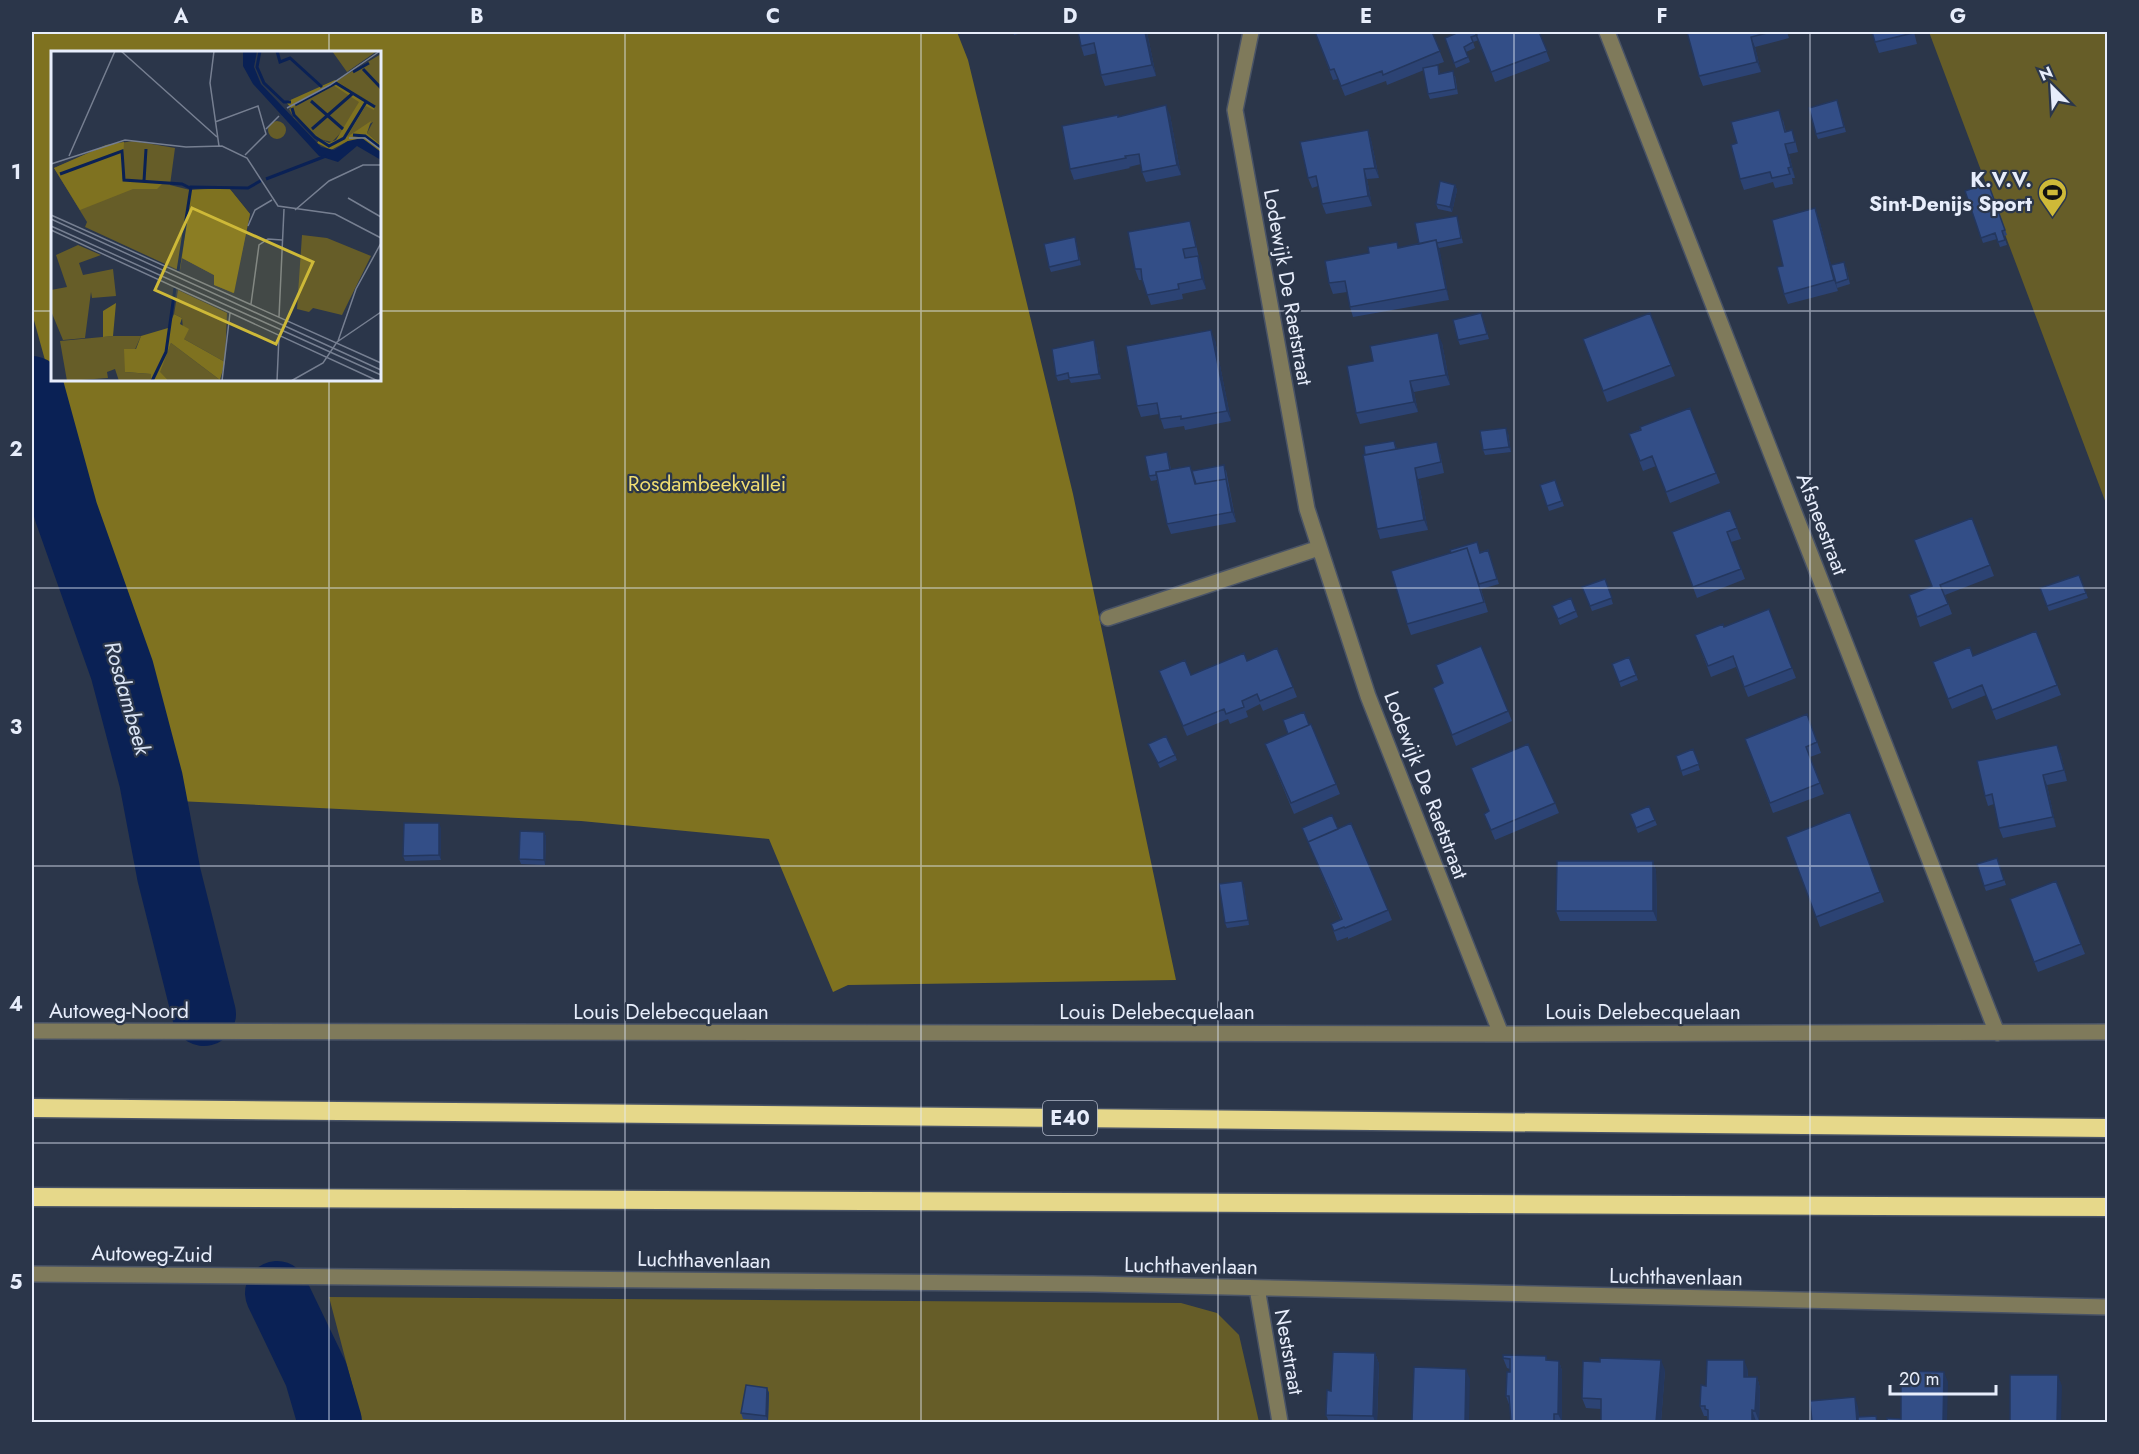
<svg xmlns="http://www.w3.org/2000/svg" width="2139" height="1454" viewBox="0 0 2139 1454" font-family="Jost,sans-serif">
  <rect width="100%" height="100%" fill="#2b364a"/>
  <path fill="#665d28" d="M1929 32H2107V506Z
    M329 1297 1181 1303 1217 1313 1239 1335 1259 1422H362Z"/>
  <path fill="#7f7220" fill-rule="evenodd" d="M32 32H957L968 60 1073 494 1176 980 848 985 833 992 769 839 581 821 178 801 91 527 32 313ZM52 52H380V380H52Z"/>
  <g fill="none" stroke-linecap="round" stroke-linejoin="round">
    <path stroke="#0a2155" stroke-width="64" d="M32 388 66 512 122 670 151 780 169 875 204 1014
      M277 1293 316 1374 330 1422"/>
    <defs>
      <path id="minor" d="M1251 32 1235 110 1307 509 1368 696 1501 1034
        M1607 32 1997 1033
        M1108 618 1319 548
        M32 1031 1501 1034 2108 1032
        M32 1274 1093 1284 2108 1307
        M1257 1288 1280 1422"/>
      <path id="highway" d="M32 1108 2108 1128
        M32 1197 2108 1207"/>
    </defs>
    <use href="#minor" stroke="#495366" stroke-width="18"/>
    <use href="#highway" stroke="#495366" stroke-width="21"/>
    <use href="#minor" stroke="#7f7a5b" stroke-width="15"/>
    <use href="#highway" stroke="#e6d88a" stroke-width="18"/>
  </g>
  <path fill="#2c4374" d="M1013 32H1026L1014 35Z
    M1147 32 1156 76 1105 86 1101 75 1097 53 1084 56 1081 46Z
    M1315 32H1432L1444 62 1432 66 1438 65 1440 74 1455 76 1458 94 1430 99 1428 94 1424 70 1387 85 1386 81 1345 96 1338 79 1333 80Z
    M1539 32 1550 61 1495 82 1479 40 1473 42 1475 48 1466 52 1470 62 1456 68 1445 38Z
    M1687 32H1787L1789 38 1755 47 1761 72 1703 86 1699 76Z
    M1914 32 1917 44 1879 53 1875 42Z
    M1837 100 1846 132 1818 139 1816 134Z
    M1170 115 1181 175 1146 182 1142 172 1141 164 1129 167 1130 168 1074 180 1070 169 1119 117Z
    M1783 120 1786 132 1795 140 1798 152 1789 154 1795 178H1792L1793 184 1775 188 1773 182 1744 190 1740 179 1737 143Z
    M1368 130 1371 140 1379 178 1367 179 1372 206 1326 214 1322 204 1318 186 1312 188 1308 178Z
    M1988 183 2007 235 2004 236 2007 245 2000 247 1997 239 1983 243 1965 191Z
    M1455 185 1457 190 1452 212 1438 209 1436 204Z
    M1457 216 1463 243 1439 248 1449 300 1353 317 1350 307 1347 292 1333 294 1329 283 1369 253 1419 244Z
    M1819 219 1831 265 1846 267 1850 284 1837 288 1836 284 1838 291 1788 304 1784 294 1783 266Z
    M1190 221 1193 231 1206 289 1182 294 1183 299 1151 305 1142 280H1139L1135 269Z
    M1075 237 1081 265 1051 272 1049 267Z
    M1481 313 1489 339 1460 345 1458 340Z
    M1650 313 1675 376 1607 402 1583 339Z
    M1215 340 1231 421 1185 430 1184 426 1164 429 1159 414 1141 417 1137 406Z
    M1442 343 1450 385 1414 392 1418 412 1360 424 1356 413 1373 361Z
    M1096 346 1101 379 1071 383 1069 379 1058 381 1056 376Z
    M1690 408 1720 483 1670 503 1656 466 1643 471 1629 434Z
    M1508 433 1511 452 1485 455 1483 450Z
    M1394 441 1397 449 1440 453 1444 473 1418 479 1428 530 1380 539 1377 529Z
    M1167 452 1171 469 1190 466 1192 471 1226 470 1236 522 1171 534 1167 524 1157 480 1151 481 1149 476Z
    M1555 480 1564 506 1549 511 1540 485Z
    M1730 510 1741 539 1731 542 1745 579 1697 598 1672 532Z
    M1972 518 1994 576 1945 595 1952 614 1920 627 1909 595 1931 586Z
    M1488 550 1499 584 1481 589 1488 612 1411 635 1407 624 1480 552Z
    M2079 575 2088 598 2049 611 2040 588Z
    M1605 579 1613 604 1592 611 1582 587Z
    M1571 598 1578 617 1560 625 1552 606Z
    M1769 609 1796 678 1748 697 1736 667 1711 677 1695 635 1724 627Z
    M2036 631 2061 695 1996 720 1986 695 1952 709 1933 662 1973 656Z
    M1629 657 1638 680 1621 687 1612 664Z
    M1247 661 1293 687 1297 697 1263 711 1260 704 1246 711 1248 717 1230 724 1228 719 1187 736 1159 671 1191 675Z
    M1442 683 1508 711 1512 721 1456 746 1437 698Z
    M1807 714 1821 753 1810 757 1824 794 1773 813 1745 739Z
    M1309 725 1336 784 1340 794 1294 814 1265 744Z
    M1148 744 1175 755 1177 760 1160 768Z
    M2057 745 2061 755 2067 781 2047 785 2056 827 2003 838 1999 828 1994 804 1988 806 1985 796Z
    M1693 749 1700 770 1683 776 1676 756Z
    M1471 768 1555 803 1559 813 1495 840 1484 814 1489 812Z
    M1649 806 1657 825 1638 833 1630 814Z
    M1850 812 1884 902 1820 927 1786 837Z
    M441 828V860L405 861 403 856Z
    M1302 828 1338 829 1388 910 1392 920 1348 939V937L1337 941 1331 924 1341 920Z
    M544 832 546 837 545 865 521 864 519 859Z
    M1997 858 2006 885 1986 891 1984 886Z
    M1653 861 1656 871 1657 921H1560L1556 911Z
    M1242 881 1244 886 1249 925 1227 928 1225 923Z
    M2056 881 2085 954 2038 972 2010 899Z
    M1375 1353 1379 1364 1377 1422H1329L1326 1415 1331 1391Z
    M1546 1356 1547 1360 1559 1361 1562 1371V1422H1511L1510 1407 1506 1396 1510 1369 1507 1368 1503 1358Z
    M1665 1370 1661 1422H1601V1409L1586 1408 1582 1398Z
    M1748 1370V1377H1757L1760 1388 1759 1421 1708 1419 1707 1416H1704L1700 1406 1706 1386Z
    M767 1388 769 1393 768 1421 743 1419 741 1413Z"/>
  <path fill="#24375e" d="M1145 32H1147L1156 76 1152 65Z
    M1751 37 1755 47 1761 72 1757 62Z
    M1166 105 1170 115 1181 175 1177 165Z
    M1368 130 1371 140 1379 178 1375 168Z
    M1785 144 1789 154 1795 178 1791 167Z
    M1364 169 1367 179 1372 206 1368 196Z
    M1455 185 1457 190 1452 212 1450 207Z
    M1815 208 1819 219 1838 291 1834 280Z
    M1436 240 1440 251 1449 300 1446 289Z
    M1198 256 1202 266 1206 289 1202 279Z
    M1211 330 1215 340 1231 421 1227 411Z
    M1438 333 1442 343 1450 385 1446 375Z
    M1094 340 1096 346 1101 379 1099 374Z
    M1410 381 1414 392 1418 412 1414 402Z
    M1506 428 1508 433 1511 452 1509 447Z
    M1415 468 1418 479 1428 530 1424 520Z
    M1226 479 1229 489 1236 522 1232 512Z
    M2057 745 2061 755 2067 781 2064 770Z
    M2043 775 2047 785 2056 827 2053 817Z
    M439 823 441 828V860L439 855Z
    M544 832 546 837 545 865 544 860Z
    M1653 861 1656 871 1657 921 1653 911Z
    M1242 881 1244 886 1249 925 1248 920Z
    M1375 1353 1379 1364 1377 1422H1375L1373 1416Z
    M1661 1360 1665 1370 1661 1422H1656Z
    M1744 1360 1748 1370 1747 1387 1744 1377Z
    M1559 1361 1562 1371V1422L1558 1414Z
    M1466 1369 1470 1379 1469 1422H1465Z
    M1944 1372 1948 1382 1947 1422H1943Z
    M2058 1375 2062 1386 2061 1422H2057Z
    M1757 1377 1760 1388 1759 1421 1755 1411Z
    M767 1388 769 1393 768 1421 766 1416Z
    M1855 1397 1858 1407 1860 1422H1857Z
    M1752 1410 1756 1421V1422H1752Z"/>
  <path fill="#334e87" stroke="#24375e" stroke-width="1.5" d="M1078 32H1145L1152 65 1101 75 1094 43 1081 46Z
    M1315 32H1432L1440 51 1383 75 1382 71 1341 86 1334 69 1330 70Z
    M1459 32H1475L1477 35 1471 37 1473 42 1464 47 1468 57 1454 63 1445 38Z
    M1475 32H1539L1547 51 1491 72Z
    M1687 32H1771L1751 37 1757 62 1699 76Z
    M1872 32H1912L1913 33 1875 42Z
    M1438 65 1439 74 1453 71 1456 89 1428 94 1423 68Z
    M1837 100 1844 127 1816 134 1809 108Z
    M1166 105 1177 165 1142 172 1139 154 1125 156 1126 158 1070 169 1062 126 1118 115V117Z
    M1779 110 1785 132 1792 130 1795 142 1785 144 1791 167 1788 168 1790 174 1772 178 1770 172 1740 179 1731 145 1737 143 1731 122Z
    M1368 130 1375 168 1364 169 1368 196 1322 204 1316 176 1308 178 1300 142Z
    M1440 181 1455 185 1450 207 1436 204Z
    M1988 183 2005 230 2002 231 2005 240 1998 242 1995 233 1981 238 1965 191Z
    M1815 208 1834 280 1784 294 1777 267 1783 266 1772 220Z
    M1457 216 1461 238 1437 243 1436 240 1419 244 1415 223Z
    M1190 221 1196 247 1183 249 1185 258 1198 256 1202 279 1178 284 1179 289 1147 295 1142 279 1141 269H1135L1128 232Z
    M1075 237 1079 260 1049 267 1044 244Z
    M1436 240 1446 289 1350 307 1345 281 1329 283 1325 261 1369 253 1368 247 1397 242 1398 248Z
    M1844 262 1848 279 1836 283 1831 265Z
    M1481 313 1487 334 1458 340 1453 320Z
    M1650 313 1671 365 1603 391 1583 339Z
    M1211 330 1227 411 1181 419V416L1160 419 1157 403 1137 406 1126 346Z
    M1438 333 1446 375 1410 381 1414 402 1356 413 1347 366 1373 361 1370 346Z
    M1094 340 1099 374 1069 378 1068 373 1056 376 1052 349Z
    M1690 408 1716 473 1666 492 1652 456 1640 461 1629 434 1641 430 1640 427Z
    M1506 428 1509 447 1483 450 1480 431Z
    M1394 441 1396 449 1365 455 1364 446Z
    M1437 442 1441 462 1415 468 1424 520 1377 529 1363 455Z
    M1167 452 1170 470 1156 472V475L1149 476 1145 456Z
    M1224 465 1227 484 1226 479 1196 484 1192 471Z
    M1190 466 1195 484 1226 479 1232 512 1167 524 1156 472Z
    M1555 480 1562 501 1547 506 1540 485Z
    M1730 510 1737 528 1727 532 1741 569 1693 587 1672 532Z
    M1972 518 1990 565 1940 585 1948 604 1917 617 1909 595 1932 586 1914 540Z
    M1477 542 1480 553 1488 550 1497 579 1479 584 1467 548 1451 553 1450 550Z
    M1467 548 1484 602 1407 624 1391 571Z
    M2079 575 2086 593 2047 606 2040 588Z
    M1605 579 1612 598 1590 606 1582 587Z
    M1571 598 1576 611 1558 619 1552 606Z
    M1769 609 1792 668 1744 687 1733 656 1708 666 1695 635 1723 624 1724 627Z
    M2036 631 2057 685 1992 710 1982 685 1948 699 1933 662 1970 647 1973 656Z
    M1481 646 1508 711 1452 735 1433 688 1443 683 1436 665Z
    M1277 648 1293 687 1260 701 1257 694 1242 701 1244 707 1226 714 1224 709 1183 726 1159 671 1185 660 1191 675 1244 653 1247 661Z
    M1629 657 1636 675 1619 682 1612 664Z
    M1304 712 1309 725 1288 734 1283 720Z
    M1807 714 1817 742 1806 747 1820 783 1770 803 1745 739Z
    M1311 724 1336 784 1291 803 1265 744Z
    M1166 736 1175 755 1158 763 1148 744Z
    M1528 744 1555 803 1491 830 1484 814 1489 811 1471 768Z
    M2057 745 2064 770 2043 775 2053 817 1999 828 1992 794 1985 796 1977 761Z
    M1693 749 1699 764 1681 771 1676 756Z
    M1649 806 1655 820 1636 828 1630 814Z
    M1850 812 1880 892 1816 917 1786 837Z
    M1332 815 1338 829 1308 842 1302 828Z
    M404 823H439V855L403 856Z
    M1351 823 1388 910 1345 928 1344 927 1334 931 1331 924 1342 919 1308 842Z
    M520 831 544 832V860L519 859Z
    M1997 858 2004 880 1984 886 1977 864Z
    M1557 861H1653V911H1556Z
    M1242 881 1248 920 1225 923 1219 884Z
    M2056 881 2081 944 2034 962 2010 899Z
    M1333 1352 1375 1353 1373 1416 1326 1415 1327 1390 1331 1391Z
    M1503 1355 1546 1356V1360L1559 1361 1558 1414H1554V1422H1511L1509 1396H1506L1507 1372H1510V1359L1503 1358Z
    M1600 1358 1661 1360 1656 1422H1601V1399L1582 1398 1583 1361 1600 1362Z
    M1707 1360H1744V1377H1757L1755 1411 1752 1410V1422H1708V1410L1705 1409V1406H1700L1701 1385 1706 1386Z
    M1414 1367 1466 1369 1465 1422H1412Z
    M1901 1371 1944 1372 1943 1422H1887V1418L1901 1419Z
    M2010 1375H2058L2057 1422H2010Z
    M746 1385 767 1388 766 1416 741 1413Z
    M1855 1397 1857 1422H1812L1810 1401Z
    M1876 1416 1877 1422H1858V1417Z"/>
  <path fill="none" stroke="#e7edfb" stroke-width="1.5" stroke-opacity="0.55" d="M329 32V52M625 32V1422M921 32V1422M1218 32V1422M1514 32V1422M1810 32V1422M32 311H52M380 311H2108M329 380V1422M32 588H2108M32 866H2108M32 1143H2108"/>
  <defs>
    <symbol id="stadium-pin" viewBox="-11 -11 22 30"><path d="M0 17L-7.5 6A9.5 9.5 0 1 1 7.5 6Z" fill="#ceb938" stroke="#2b364a"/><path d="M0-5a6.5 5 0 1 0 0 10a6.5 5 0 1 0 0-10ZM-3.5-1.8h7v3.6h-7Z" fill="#111"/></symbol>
  </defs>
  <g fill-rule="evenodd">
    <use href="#stadium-pin" x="2036" y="176" width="33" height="45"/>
  </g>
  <g text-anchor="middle" stroke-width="4.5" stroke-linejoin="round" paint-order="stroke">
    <rect fill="#2b364a" stroke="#afb6c6" stroke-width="1.5" x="1043" y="1101" width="54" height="34" rx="4.5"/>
    <g font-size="20" font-weight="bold" fill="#e7edfb">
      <text x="1070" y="1125">E40</text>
    </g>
    <g font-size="21" font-weight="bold" fill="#e7edfb" stroke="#2b364a" text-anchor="end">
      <text x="2032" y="187">K.V.V.<tspan x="2032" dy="24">Sint-Denijs Sport</tspan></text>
    </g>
    <g font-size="21" fill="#e7edfb" stroke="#2b364a">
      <text transform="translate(1288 287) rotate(80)" y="7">Lodewijk De Raetstraat</text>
      <text transform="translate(1822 524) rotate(69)" y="7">Afsneestraat</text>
      <text transform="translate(1426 785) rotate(69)" y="7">Lodewijk De Raetstraat</text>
      <text x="119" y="1018">Autoweg-Noord</text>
      <text x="671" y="1019">Louis Delebecquelaan</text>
      <text x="1157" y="1019">Louis Delebecquelaan</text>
      <text x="1643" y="1019">Louis Delebecquelaan</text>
      <text transform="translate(152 1254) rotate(1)" y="7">Autoweg-Zuid</text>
      <text transform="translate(704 1260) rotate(1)" y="7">Luchthavenlaan</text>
      <text transform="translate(1191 1266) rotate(1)" y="7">Luchthavenlaan</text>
      <text transform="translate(1676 1277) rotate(1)" y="7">Luchthavenlaan</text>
      <text transform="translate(1289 1352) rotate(80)" y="7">Neststraat</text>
    </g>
    <g font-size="21" fill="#f0dd72" stroke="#2b364a">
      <text x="707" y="491">Rosdambeekvallei</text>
    </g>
    <g font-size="22" font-style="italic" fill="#dae4f5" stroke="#2b364a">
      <text transform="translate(128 698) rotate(74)" y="8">Rosdambeek</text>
    </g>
  </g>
  <g transform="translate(51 51)">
    <rect width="330" height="330" fill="#2b364a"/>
    <path d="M281 0H326L296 21ZM330 3V94L316 82 322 71 295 87 315 55 281 91 268 88 243 67 238 58ZM217 79a9 9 0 1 1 18 0a9 9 0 1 1-18 0ZM83 90 124 97 119 134 139 139 178 137 199 163 182 242 164 234 163 224 131 207 129 219 125 218 34 176 36 171 3 117 61 93ZM251 184 276 187 320 205 291 264 262 257 258 261 246 258ZM27 194 50 204 28 212 32 224 62 218 65 245 41 247 40 241 34 287 12 289 0 260V239L16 236 5 204ZM127 239 176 262 174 311 133 288 131 267 123 263ZM62 285H90L74 321 100 323V330H68L64 318 56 321 57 327 16 330 9 290ZM120 292 169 329V330H118L108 321Z" fill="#665d28"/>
    <path d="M284 29 324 55 323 59 315 55 296 86 320 70 316 82 330 94V101L297 90 280 99 266 92 269 88 278 92 285 89 308 51 282 34 240 57 235 51ZM73 91 71 128 111 133 106 138H82L29 159 3 117 55 94ZM119 131 139 139 178 137 199 163 183 242 163 234V224L131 207 139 139ZM65 252 62 285 52 286V260ZM123 263 131 267 129 273 138 278 133 288 174 311 169 329 120 292 109 321 118 330H100V323L74 321 73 298H85L90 285 117 277Z" fill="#7f7220"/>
    <path d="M192 0H206L203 16 210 33 270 96 283 99 297 90 311 87 330 101V109L306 95 287 111 268 105 202 33 192 15Z" fill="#0a2155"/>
    <path fill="none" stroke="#0a2155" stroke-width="3" d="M209 0 206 16 213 32 233 51H240M226 0 229 11 239 7 271 36M312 18 330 37M302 21 318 12M260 50 292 78M244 54 285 32 324 56M241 57 243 64 264 86 278 95 293 87 315 51M261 78 301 43M302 84 314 85 330 97M9 123 71 100 73 129 131 133 139 137M215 128 275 105M93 130 95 98M127 220 140 136 197 137 211 129M101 330 115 301 124 237"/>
    <path fill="none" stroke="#767f91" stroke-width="1.5" d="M70 0 166 86M163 0 159 32 168 95M236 57 279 34 329 0M164 71 207 55 215 83 194 104M215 78 228 65M298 87H314L330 99M18 105 64 0M0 113 74 89 135 96 171 95 196 107 227 155 284 163 330 187M297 147 330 166M244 159 278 130 312 114H330M0 164 330 312M0 168 330 319M0 175 330 324M197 175 204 159 221 149M0 179 327 330M200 253 208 194 217 188 231 189M228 266 233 158M287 290 305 238 330 192M171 330 179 262M226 330 228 285M240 330 272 312 286 291 330 261"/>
    <path fill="#ceb938" fill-opacity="0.15" stroke="#ceb938" stroke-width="3" d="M141 157 262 211 225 293 104 239Z"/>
    <rect width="330" height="330" fill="none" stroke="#e7edfb" stroke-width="3"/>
  </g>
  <rect width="2139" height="1454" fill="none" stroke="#2b364a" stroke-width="66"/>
  <g transform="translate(2052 87) rotate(336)" stroke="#2b364a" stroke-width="4.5" paint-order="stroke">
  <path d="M0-4.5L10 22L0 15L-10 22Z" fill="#e7edfb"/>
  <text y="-9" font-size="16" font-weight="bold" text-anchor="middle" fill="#e7edfb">N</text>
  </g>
  <path d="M1890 1385v9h106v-9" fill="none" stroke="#e7edfb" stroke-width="3"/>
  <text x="1899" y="1385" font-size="18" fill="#e7edfb" stroke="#2b364a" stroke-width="4.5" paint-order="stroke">20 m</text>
  <rect x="33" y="33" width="2073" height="1388" fill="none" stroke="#e7edfb" stroke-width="2"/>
  <g font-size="20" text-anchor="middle" font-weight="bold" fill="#e7edfb">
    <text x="181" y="23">A</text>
    <text x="477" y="23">B</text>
    <text x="773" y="23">C</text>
    <text x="1070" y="23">D</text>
    <text x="1366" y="23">E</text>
    <text x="1662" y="23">F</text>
    <text x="1958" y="23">G</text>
    <text x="16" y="179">1</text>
    <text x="16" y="456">2</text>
    <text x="16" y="734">3</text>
    <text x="16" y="1011">4</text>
    <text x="16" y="1289">5</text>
  </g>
</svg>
